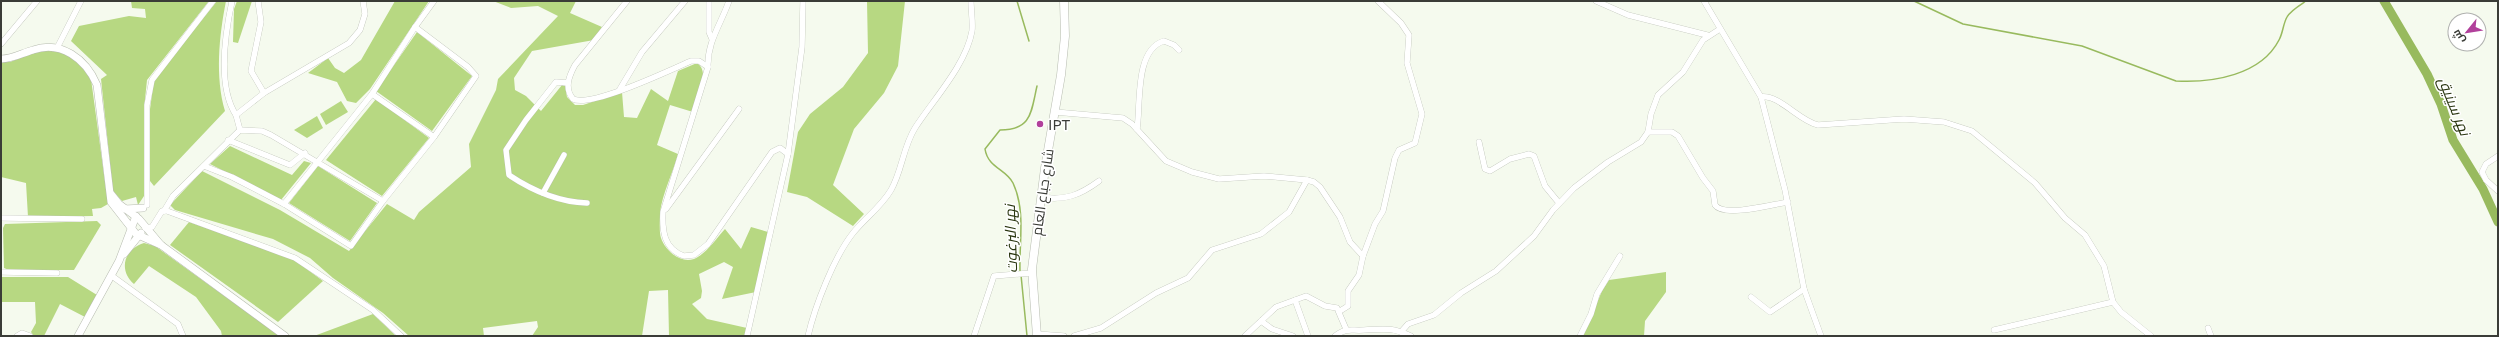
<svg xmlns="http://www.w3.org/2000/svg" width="2499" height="337" font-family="'Golos Text',Cairo,sans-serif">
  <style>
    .green { fill: #b7d882 }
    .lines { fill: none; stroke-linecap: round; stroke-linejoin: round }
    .stream { stroke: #98ba5e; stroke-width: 1.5 }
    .river { stroke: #98ba5e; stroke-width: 9 }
    .minor-casing { stroke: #b6bbaf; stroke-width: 6 }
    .tertiary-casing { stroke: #b6bbaf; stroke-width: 8 }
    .secondary-casing { stroke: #b6bbaf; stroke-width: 9 }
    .minor { stroke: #fff; stroke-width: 5.5 }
    .tertiary { stroke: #fff; stroke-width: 7 }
    .secondary { stroke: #fff; stroke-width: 8 }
    .poi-dot { fill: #b1409b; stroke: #fff; stroke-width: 1.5 }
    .labels { text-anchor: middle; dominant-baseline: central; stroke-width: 3; stroke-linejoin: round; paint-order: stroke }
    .poi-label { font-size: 14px; fill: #3a3c37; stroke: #fff; text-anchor: start }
    .street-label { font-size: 14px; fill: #3a3c37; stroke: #fff }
    .water-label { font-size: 15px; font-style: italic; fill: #27340d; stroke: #fff }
  </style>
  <rect width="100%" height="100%" fill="#f5faee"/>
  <g class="green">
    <polygon points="131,1 209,1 147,80 144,109 144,196 138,205 136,197 122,201 113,191 101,79 107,75 71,41 79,26 129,16 146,18 145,9 132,8"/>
    <path d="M217,1h9c-7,35 -11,76 -1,110l-71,75 -4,-5v-72l4,-29z"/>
    <polygon points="237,1 252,1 238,43 233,42 234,9"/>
    <polygon points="395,1 429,1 370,89 356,103 347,101 337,82 308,73 328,58 335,68 344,73 361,60"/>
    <path d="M493,1h83l-6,12 32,14 -8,13 -62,11 -18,27 1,12 11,6 15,15 21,-26 3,1 2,11 8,8h8l39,-13 2,25 13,1 14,-29 17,12 10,-30 19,-8c14,9 0,36 -4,49l-23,-7 -13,40 21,9c-5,19 -16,40 -18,59 0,7 -1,19 1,25 4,12 19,26 33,21 12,-5 22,-20 31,-30l16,20 10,-22 17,5 -12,60 -34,7 11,-32 -9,-5 -25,12 3,17 -1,7 -9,6 15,15 40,9 -2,8h-76l-1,-46 -19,1 -7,45h-110l6,-9 -1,-6 -54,7 1,8h-75l-26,-23 -50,-35 -23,-20 -37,-19 -98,-29 -5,-5 32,-34 78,39 69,41 38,-47 27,16 5,-8 52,-45 -2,-23 27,-54 2,-11 60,-63 -20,-10 -27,2z"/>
    <polygon points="867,1 905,1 898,66 884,93 854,129 833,185 864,214 853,226 807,197 787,192 798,132 810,114 843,87 868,53"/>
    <polygon points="417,32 472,76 432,131 376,91"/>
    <path d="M40,50c28,0 35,7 51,29l17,125 -7,4 -9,1 1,7 -65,1 -2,-34 -25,-6v-116l9,1z"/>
    <polygon points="376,99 429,138 382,196 326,160"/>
    <polygon points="341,101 348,112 326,125 320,114"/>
    <polygon points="317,116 323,128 307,138 294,130"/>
    <polygon points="230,146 292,175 304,161 311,163 281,200 210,164"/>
    <polygon points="318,166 377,203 350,241 289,203"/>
    <polygon points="97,221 101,225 74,270 9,270 4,268 3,228 5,224"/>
    <polygon points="189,222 293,259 323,281 278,322 170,245"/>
    <path d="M144,243l11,3 125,90h-58l-1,-5 -25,-34 -47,-31 -15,18c-16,-14 -10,-35 10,-41z"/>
    <polygon points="1666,272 1666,292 1645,321 1644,336 1583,336 1602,291 1609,280"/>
    <polygon points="1,277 68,277 97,295 85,317 60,304 44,336 34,336 31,332 36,323 35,302 1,302"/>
    <polygon points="373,314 396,336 314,336"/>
  </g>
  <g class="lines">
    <g class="stream">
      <polyline points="1017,1 1029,41"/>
      <path d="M1914,1l49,23 119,22 94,35c37,2 85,-6 103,-41 4,-7 4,-16 8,-23 3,-6 13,-12 19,-16"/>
      <path d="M1020,271c-1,-29 6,-60 -7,-88 -7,-14 -25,-15 -28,-34l15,-19c32,0 31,-18 37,-44"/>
      <polyline points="1021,275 1027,336"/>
    </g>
    <polyline class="river" points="2384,1 2427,74 2441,104 2453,140 2483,189 2498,222"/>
    <defs>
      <g id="minor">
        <path d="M232,1c-7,33 -15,85 4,114l28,-22 85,-50 11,-13 5,-16 -2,-13"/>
        <polyline points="258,1 261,22 251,71 264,93"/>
        <path d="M627,1l-52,64c-6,11 -11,23 -2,34 18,9 97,-29 118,-38h8l9,6 -45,145c-1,19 1,37 21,44l10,-1 14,-11 64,-92 8,-4 8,6 -41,182"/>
        <polyline points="709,1 709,32 712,39"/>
        <polyline points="1596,1 1628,15 1707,35"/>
        <polyline points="1704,1 1761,97 1785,190 1804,289 1821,336"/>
        <polyline points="1,44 37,1"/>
        <polyline points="57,48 81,1"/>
        <path d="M708,67c-1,-25 13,-43 21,-66"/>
        <path d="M568,83l-12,-1 -30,38 -20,30 3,25c24,16 50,27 78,28"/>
        <polyline points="620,89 642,52 685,1"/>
        <polyline points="372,94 434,137"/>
        <path d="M1761,97c18,-3 38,24 57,28l86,-6 40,3 28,9 63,52 30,35 20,17 19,31 9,36 8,10 30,24"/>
        <polyline points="1055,112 1123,118 1132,124 1166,161 1192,172 1219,179 1264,176 1307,180"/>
        <polyline points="236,115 240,130"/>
        <path d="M1137,129c4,-23 -3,-79 27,-88l10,4 5,5"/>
        <path d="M1648,132h24l6,4 25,42 10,13 2,14c9,13 59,-1 73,-3"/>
        <polyline points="228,140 290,165 305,153"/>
        <polyline points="1479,142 1485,169 1490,171 1510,159 1529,154 1534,156 1545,186 1559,203"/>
        <polyline points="788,154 802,47 803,1"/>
        <polyline points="2498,156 2486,164 2482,172 2486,180 2498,191"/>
        <polyline points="204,166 232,177 284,204 351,246 383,201 434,137 476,76 468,67 415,27"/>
        <polyline points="543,193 564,155"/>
        <path d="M1041,197c24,4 39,-2 58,-16"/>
        <polyline points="284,204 372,94 415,27 434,1"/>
        <polyline points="147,205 147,105 152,80 213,1"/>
        <polyline points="666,209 739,109"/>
        <polyline points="164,211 173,196 240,130 262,131 271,135 383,201"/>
        <polyline points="1,218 82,219"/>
        <polyline points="145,228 152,227 162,211 167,211 295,258 373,310 401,336"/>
        <polyline points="1,272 57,273"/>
        <polyline points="112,276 178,324 183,336"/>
        <polyline points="1751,297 1770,312 1804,289"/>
        <polyline points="1295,300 1308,336"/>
        <polyline points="1340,311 1348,306 1348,291 1359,275 1363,256 1375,224 1383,211 1395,158 1399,150 1415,143 1422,114 1407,63 1409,35 1401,23 1378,1"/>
        <polyline points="1261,321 1272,329 1293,336"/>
        <polyline points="2208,328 2211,336"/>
        <polyline points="1994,330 2113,302"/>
        <polyline points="1401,332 1408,324 1434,315 1461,293 1496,271 1534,236 1553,210 1574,188 1608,162 1641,142 1648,132 1651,114 1658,95 1683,72 1703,40 1720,29"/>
        <polyline points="1037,334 1064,336"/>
        <polyline points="17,336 22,333 30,336"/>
        <path d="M808,336c7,-30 26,-79 45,-103 12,-15 28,-26 38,-43 11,-19 12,-43 24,-62 18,-28 51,-63 57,-97 1,-10 -1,-20 -1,-30"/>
        <polyline points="974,336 994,276 1032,273"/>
        <polyline points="1074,336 1101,328 1156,293 1188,278 1212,250 1261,234 1289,212 1307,180 1314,182 1320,187 1340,217 1350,242 1363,256"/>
        <polyline points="1245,336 1276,307 1306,296 1325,306 1337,308 1346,329"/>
        <path d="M1335,336c13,-9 15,-5 29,-6 21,-1 27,-3 47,6"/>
        <polyline points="1580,336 1591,314 1597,294 1620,256"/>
      </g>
      <g id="tertiary">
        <path d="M1,59c12,0 21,-6 32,-9 28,-10 53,9 64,35l14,117 25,32 25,11"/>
        <polyline points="111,194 119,204 139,219 161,245 285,336"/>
        <polyline points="125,209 143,208"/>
        <polyline points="124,254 141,233"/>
        <polyline points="78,336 119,261 136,216"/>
      </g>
      <polyline id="secondary" points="1037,336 1032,269 1045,168 1061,75 1065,36 1064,1"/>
    </defs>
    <use href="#minor" class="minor-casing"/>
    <use href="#tertiary" class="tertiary-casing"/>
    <use href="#secondary" class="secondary-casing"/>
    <use href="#minor" class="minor"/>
    <use href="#tertiary" class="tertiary"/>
    <use href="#secondary" class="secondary"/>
  </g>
  <circle class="poi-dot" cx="1040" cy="124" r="4"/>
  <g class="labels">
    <g class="poi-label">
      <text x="1048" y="124">IPT</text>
    </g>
    <g class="street-label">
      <text transform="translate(1042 192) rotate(-82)">شارع جباع العام</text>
    </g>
    <g class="water-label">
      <text transform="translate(2455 106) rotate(68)">نهر سينيق</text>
      <text transform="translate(1010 239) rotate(-92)">نهر البرغوت</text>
    </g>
  </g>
  <rect width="2499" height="337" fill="none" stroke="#3a3c37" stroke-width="4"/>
  <g transform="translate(2467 32) rotate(240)"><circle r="19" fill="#ffffff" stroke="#b0b1af"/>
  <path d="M0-3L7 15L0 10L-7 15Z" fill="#b1409b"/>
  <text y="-6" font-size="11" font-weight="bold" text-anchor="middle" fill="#3a3c37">ش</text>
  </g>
</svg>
